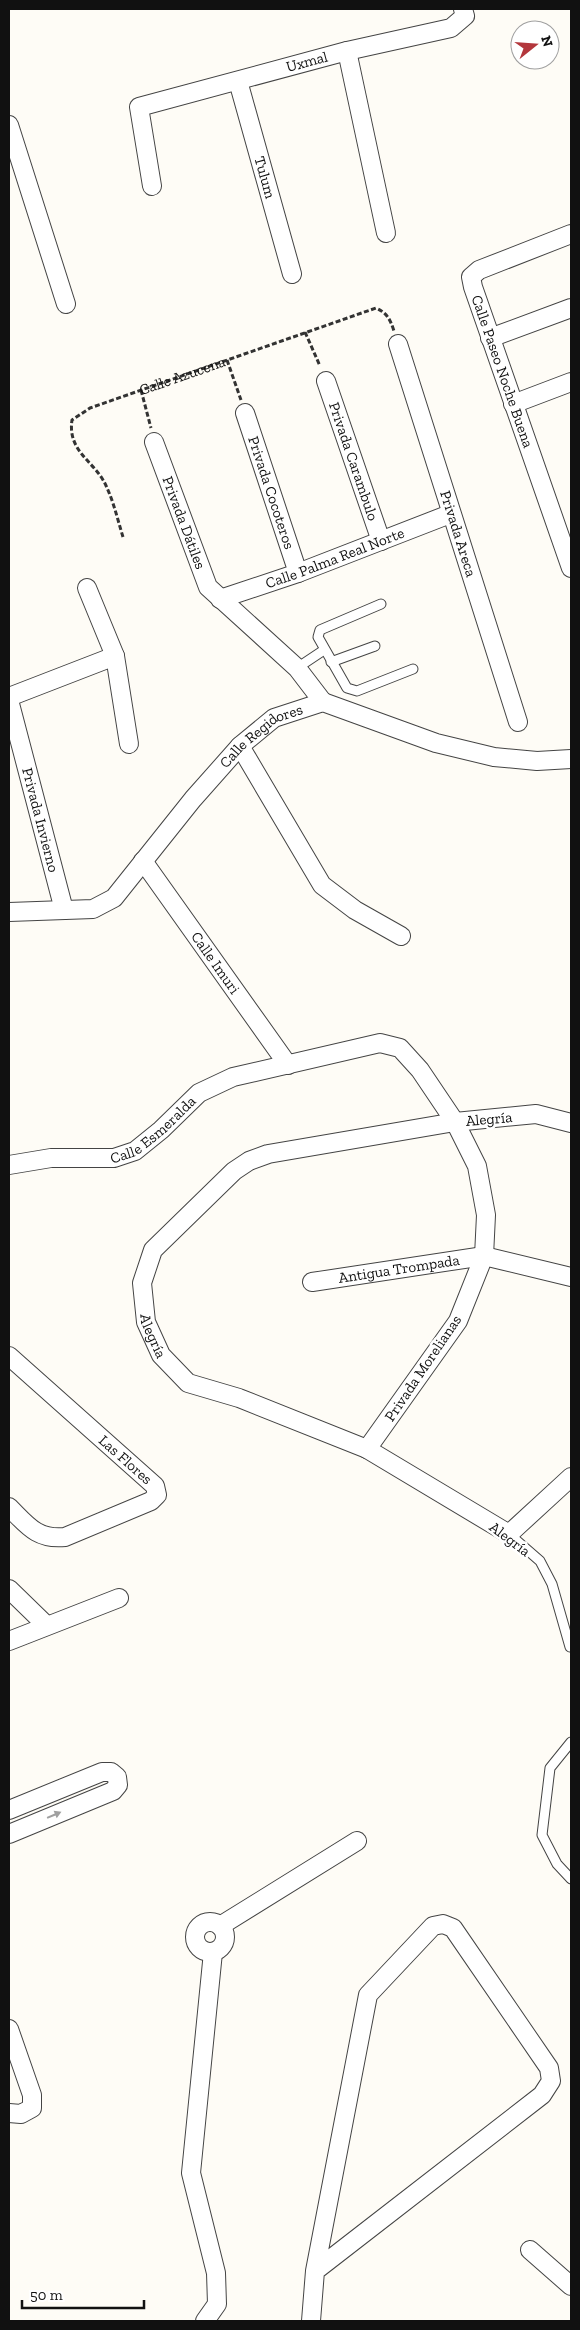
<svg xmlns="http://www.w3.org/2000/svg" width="580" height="2330" font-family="'Zilla Slab',serif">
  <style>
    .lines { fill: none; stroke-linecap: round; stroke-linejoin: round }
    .lane-casing { stroke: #444; stroke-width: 11 }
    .street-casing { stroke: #444; stroke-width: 20 }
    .path { stroke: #333; stroke-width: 3; stroke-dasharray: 5 2.5; stroke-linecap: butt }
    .lane { stroke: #fff; stroke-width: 9 }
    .street { stroke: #fff; stroke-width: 18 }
    .oneway { fill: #a0a0a0 }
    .labels { text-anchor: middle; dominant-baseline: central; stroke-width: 5; stroke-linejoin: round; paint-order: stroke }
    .street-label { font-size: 15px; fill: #111; stroke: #fff }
  </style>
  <rect width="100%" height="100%" fill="#fefcf6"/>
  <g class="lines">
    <defs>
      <g id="lane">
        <polyline points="381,604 320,630 318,637 347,688 357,691 413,669"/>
        <polyline points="331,662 375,646"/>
        <polyline points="297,668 324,650"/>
        <polyline points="509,1534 540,1561 552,1584 570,1647"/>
        <polyline points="571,1742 550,1768 542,1835 557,1864 571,1879"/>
      </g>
      <g id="street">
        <polyline points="347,51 386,233"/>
        <path id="s2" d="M238,81l54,193"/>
        <polyline points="9,125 66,304"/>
        <path id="s3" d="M152,186l-13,-79 208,-56 104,-23 14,-12 -2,-7"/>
        <path id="s4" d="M571,234l-92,36 -8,7 2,10 98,281"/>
        <polyline points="490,338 571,308"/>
        <path id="s5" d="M398,344l120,378"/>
        <path id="s6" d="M326,381l55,160"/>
        <polyline points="513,404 571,382"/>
        <path id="s7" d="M245,413l53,160"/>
        <path id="s8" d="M154,442l54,145 89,81 26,34"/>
        <polyline points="87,588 115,656 129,744"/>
        <path id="s9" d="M220,599l78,-26 152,-59"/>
        <polyline points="9,697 115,656"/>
        <path id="s10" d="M9,700l55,210"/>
        <polyline points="240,746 322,885 355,910 401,936"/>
        <path id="s11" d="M143,861l145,204"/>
        <path id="s12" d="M9,912l84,-3 21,-11 79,-99 47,-53 34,-28 49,-16 113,41 58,14 43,4 34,-2"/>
        <path id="s13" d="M571,1123l-35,-9 -81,8 -187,32 -19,7 -15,10 -81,79 -11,33 4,39 15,33 27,28 51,15 128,51 142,85 62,-57"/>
        <path id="s14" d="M9,1165l42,-7h63l21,-7 26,-21 38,-37 34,-16 147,-34 20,5 20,22 35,52 22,44 9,49 -2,41 -26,65 -91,128"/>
        <path id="s15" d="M312,1282l172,-26 87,21"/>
        <path id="s16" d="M9,1356l146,130 2,9 -6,6 -86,36c-28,3 -38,-12 -56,-30"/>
        <polyline points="9,1589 46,1625"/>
        <polyline points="9,1641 119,1598"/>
        <polyline points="9,1810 102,1772 111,1772 117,1777 118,1785 113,1791 9,1834"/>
        <circle cx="210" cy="1937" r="15"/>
        <polyline points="220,1926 357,1841"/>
        <polyline points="9,2029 32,2095 32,2108 21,2114 9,2113"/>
        <polyline points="530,2250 571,2286"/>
        <polyline points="205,2321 217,2304 216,2273 191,2173 213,1952"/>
        <polyline points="311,2321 315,2271 368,1995 433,1926 443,1924 453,1928 549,2068 551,2081 542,2095 315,2271"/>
      </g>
    </defs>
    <use href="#lane" class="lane-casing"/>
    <use href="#street" class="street-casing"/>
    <g class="path">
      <polyline points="305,332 320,366"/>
      <polyline points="227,360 241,400"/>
      <polyline points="141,390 151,428"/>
      <path id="s1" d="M123,537c-5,-16 -9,-34 -16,-49 -10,-26 -40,-35 -35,-68l18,-12 286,-100c11,5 14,11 18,23"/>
    </g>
    <use href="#lane" class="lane"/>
    <use href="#street" class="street"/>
  </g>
  <defs><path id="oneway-solid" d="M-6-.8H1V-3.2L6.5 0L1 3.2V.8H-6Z" transform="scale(1.25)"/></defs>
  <use class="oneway" href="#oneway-solid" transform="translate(54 1815) rotate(-23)"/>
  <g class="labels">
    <g class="street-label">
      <text stroke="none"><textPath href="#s3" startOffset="254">Uxmal</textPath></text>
      <text stroke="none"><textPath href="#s2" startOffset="100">Tulum</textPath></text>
      <text stroke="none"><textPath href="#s4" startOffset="209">Calle Paseo Noche Buena</textPath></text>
      <text stroke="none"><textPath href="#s1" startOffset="250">Calle Azucena</textPath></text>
      <text stroke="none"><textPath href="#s6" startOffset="85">Privada Carambulo</textPath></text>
      <text stroke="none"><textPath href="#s7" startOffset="84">Privada Cocoteros</textPath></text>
      <text stroke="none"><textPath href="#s8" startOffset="86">Privada Dátiles</textPath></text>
      <text stroke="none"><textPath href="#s5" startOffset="199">Privada Areca</textPath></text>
      <text stroke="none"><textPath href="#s9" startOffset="122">Calle Palma Real Norte</textPath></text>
      <text stroke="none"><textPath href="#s12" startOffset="329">Calle Regidores</textPath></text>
      <text stroke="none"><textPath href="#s10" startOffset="124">Privada Invierno</textPath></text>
      <text stroke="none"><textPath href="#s11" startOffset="125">Calle Imuri</textPath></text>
      <text transform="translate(489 1119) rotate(-5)">Alegría</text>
      <text stroke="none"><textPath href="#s14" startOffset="154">Calle Esmeralda</textPath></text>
      <text stroke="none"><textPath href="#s15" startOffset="88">Antigua Trompada</textPath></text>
      <text stroke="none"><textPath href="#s13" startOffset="548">Alegría</textPath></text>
      <text transform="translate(423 1368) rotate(-56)">Privada Morelianas</text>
      <text stroke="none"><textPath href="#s16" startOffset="156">Las Flores</textPath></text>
      <text transform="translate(510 1539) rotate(37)">Alegría</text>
    </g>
  </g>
  <rect width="580" height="2330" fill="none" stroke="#111111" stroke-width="20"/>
  <g transform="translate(535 45) rotate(73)"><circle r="24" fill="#ffffff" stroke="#a0a0a0"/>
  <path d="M0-4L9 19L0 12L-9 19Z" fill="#b3373c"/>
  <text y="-8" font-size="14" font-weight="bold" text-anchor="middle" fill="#111111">N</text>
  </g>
  <path d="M22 2300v8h122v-8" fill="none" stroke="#111111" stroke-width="2.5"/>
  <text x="30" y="2300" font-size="15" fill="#111111" stroke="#ffffff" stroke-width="4" paint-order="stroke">50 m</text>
</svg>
